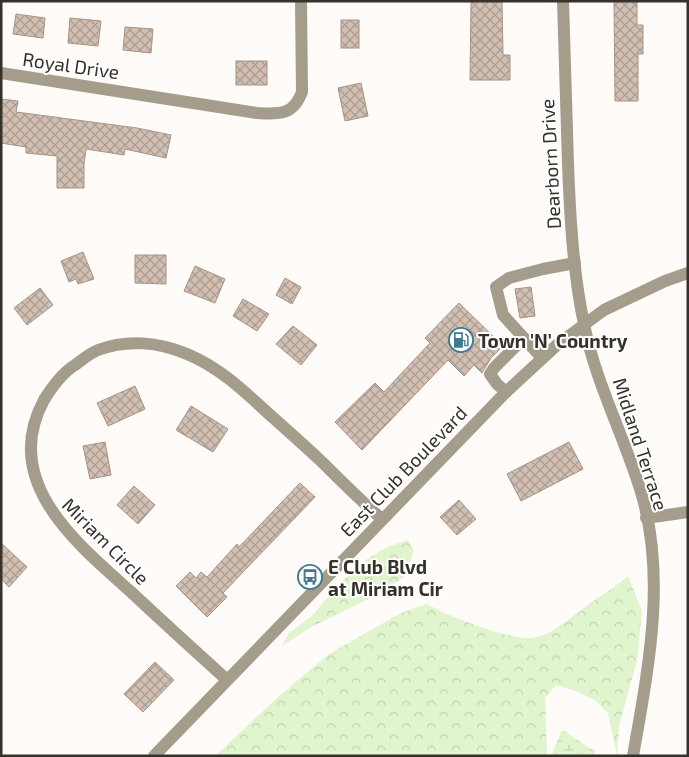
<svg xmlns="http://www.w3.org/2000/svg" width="689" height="757" font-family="'Exo 2',sans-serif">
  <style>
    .forest { fill: url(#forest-crowns) }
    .wetland { fill: url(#wetland-marsh) }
    .building { fill: url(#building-cross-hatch); stroke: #a69487 }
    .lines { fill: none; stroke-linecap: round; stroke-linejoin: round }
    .minor { stroke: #a59d8c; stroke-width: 12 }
    .labels { text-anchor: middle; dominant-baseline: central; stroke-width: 4; stroke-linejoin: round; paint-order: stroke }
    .street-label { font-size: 19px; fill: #37312b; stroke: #fff }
    .poi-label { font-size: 19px; font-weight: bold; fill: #37312b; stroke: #fff; text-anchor: start }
  </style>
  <defs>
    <pattern id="forest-crowns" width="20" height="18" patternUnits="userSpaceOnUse" patternTransform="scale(1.25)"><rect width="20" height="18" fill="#e0f5cd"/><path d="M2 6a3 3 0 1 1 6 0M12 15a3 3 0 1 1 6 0" fill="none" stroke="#c1d2b0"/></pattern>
    <pattern id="wetland-marsh" width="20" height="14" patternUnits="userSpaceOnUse" patternTransform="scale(1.25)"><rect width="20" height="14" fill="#e0f5cd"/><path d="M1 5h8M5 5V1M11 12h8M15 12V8" fill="none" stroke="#c1d2b0"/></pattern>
    <pattern id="building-cross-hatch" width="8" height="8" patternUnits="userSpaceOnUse" patternTransform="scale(1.25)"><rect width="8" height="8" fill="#d2bfb2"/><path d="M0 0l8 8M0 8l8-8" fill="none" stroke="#ab9c91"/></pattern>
  </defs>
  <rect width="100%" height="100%" fill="#fefbf8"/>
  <g class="forest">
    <polygon points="408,540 414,551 404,577 379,594 313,626 282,646 289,633 313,615 337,586 364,561 387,547"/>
    <path d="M628,576l14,35 -5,50 -18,65 -2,30 -9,-43 -12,-12 -20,-10 -20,-6 -11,13 2,58h-332l64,-60 50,-42 72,-41 26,-9c21,12 81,36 105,34 21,-3 39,-21 56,-33 13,-10 28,-18 40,-29z"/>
  </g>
  <polygon class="wetland" points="562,730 595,751 594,756 551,756"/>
  <g class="building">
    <polygon points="471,1 502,1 503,55 510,55 510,80 470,80"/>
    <polygon points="614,1 637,1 637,25 643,25 643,54 638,54 638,101 615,101"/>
    <polygon points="16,14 45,18 43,38 13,34"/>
    <polygon points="70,18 101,21 98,46 68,43"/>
    <rect x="341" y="20" width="18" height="28"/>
    <polygon points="125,27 153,29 151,53 123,50"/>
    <rect x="236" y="61" width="31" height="24"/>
    <polygon points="361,83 368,116 345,121 338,88"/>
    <polygon points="1,99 18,101 16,112 137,128 171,135 166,158 125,149 124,155 86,149 84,164 84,188 57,188 57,156 26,153 26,147 1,143"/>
    <polygon points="83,252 94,279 78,284 76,279 69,282 61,261"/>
    <polygon points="135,255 166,255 166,284 135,283"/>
    <polygon points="195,266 225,279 215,303 184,291"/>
    <polygon points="285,278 301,287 292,304 276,295"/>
    <polygon points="531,287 535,316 520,318 515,289"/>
    <polygon points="40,288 53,305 27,325 14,308"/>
    <polygon points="243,299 269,314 257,331 233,316"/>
    <polygon points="459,303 498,341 494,344 500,349 491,358 482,373 474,365 464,376 448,360 362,450 335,422 375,383 384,392 430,343 425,338"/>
    <polygon points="293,326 317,345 301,365 276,344"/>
    <polygon points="135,386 145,409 108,426 97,403"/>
    <polygon points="191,406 228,429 213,452 176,430"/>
    <polygon points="105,442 111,475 90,479 83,446"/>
    <polygon points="569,442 583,469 521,501 507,474"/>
    <polygon points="300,483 315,497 223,593 227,597 207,617 176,586 190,572 196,578 201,572 207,577 237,544 239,547"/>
    <polygon points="134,486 155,505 138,524 117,505"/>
    <polygon points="459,500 476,519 457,535 440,517"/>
    <polygon points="1,543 27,567 9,587 1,579"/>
    <polygon points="155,662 174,680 143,712 124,694"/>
  </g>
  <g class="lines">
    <g class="minor">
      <path d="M563,1c2,54 3,108 5,162 2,54 5,109 16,161 11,57 40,112 57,168 26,86 7,178 -8,264"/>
      <path d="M1,73l256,40c22,1 36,3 45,-21l-1,-91"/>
      <polyline points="542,358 503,315 496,287 509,278 543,269 575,263"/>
      <polyline points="506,392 497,384 490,374 494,368 524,338"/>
      <polyline points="646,518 688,512"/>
      <path d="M226,679c-32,-29 -64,-58 -96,-88 -54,-48 -130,-110 -86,-191 8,-13 18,-27 31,-35 7,-5 15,-12 23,-15 29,-11 61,-8 89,4 32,13 57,37 82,60 18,16 36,32 53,48 19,19 39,39 60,57"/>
      <polyline points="154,756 506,392 558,344 604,310 665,281 688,273"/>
    </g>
  </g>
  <defs>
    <symbol id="fuel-ring" viewBox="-11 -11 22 22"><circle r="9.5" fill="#fff" stroke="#3f7a92" stroke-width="1.5"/><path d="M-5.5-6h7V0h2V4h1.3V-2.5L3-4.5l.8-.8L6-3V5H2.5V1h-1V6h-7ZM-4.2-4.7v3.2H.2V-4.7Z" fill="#3f7a92"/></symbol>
    <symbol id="bus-ring" viewBox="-11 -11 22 22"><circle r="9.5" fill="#fff" stroke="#3f7a92" stroke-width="1.5"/><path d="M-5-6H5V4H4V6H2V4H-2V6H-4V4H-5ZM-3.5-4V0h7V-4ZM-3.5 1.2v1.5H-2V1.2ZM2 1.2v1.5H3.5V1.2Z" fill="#3f7a92"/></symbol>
  </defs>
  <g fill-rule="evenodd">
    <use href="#fuel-ring" x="447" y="326" width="28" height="28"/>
    <use href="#bus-ring" x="296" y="563" width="28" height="28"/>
  </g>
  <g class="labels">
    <g class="street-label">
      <text transform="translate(71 65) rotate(8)">Royal Drive</text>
      <text transform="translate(550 164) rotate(-93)">Dearborn Drive</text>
      <text transform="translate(641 444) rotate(72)">Midland Terrace</text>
      <text transform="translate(403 471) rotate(-46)">East Club Boulevard</text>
      <text transform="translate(106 541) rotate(45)">Miriam Circle</text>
    </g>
    <g class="poi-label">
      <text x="478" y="340">Town 'N' Country</text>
      <text x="328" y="566">E Club Blvd<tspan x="328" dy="22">at Miriam Cir</tspan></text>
    </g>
  </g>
  <rect width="689" height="757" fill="none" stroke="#37312b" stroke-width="5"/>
</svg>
